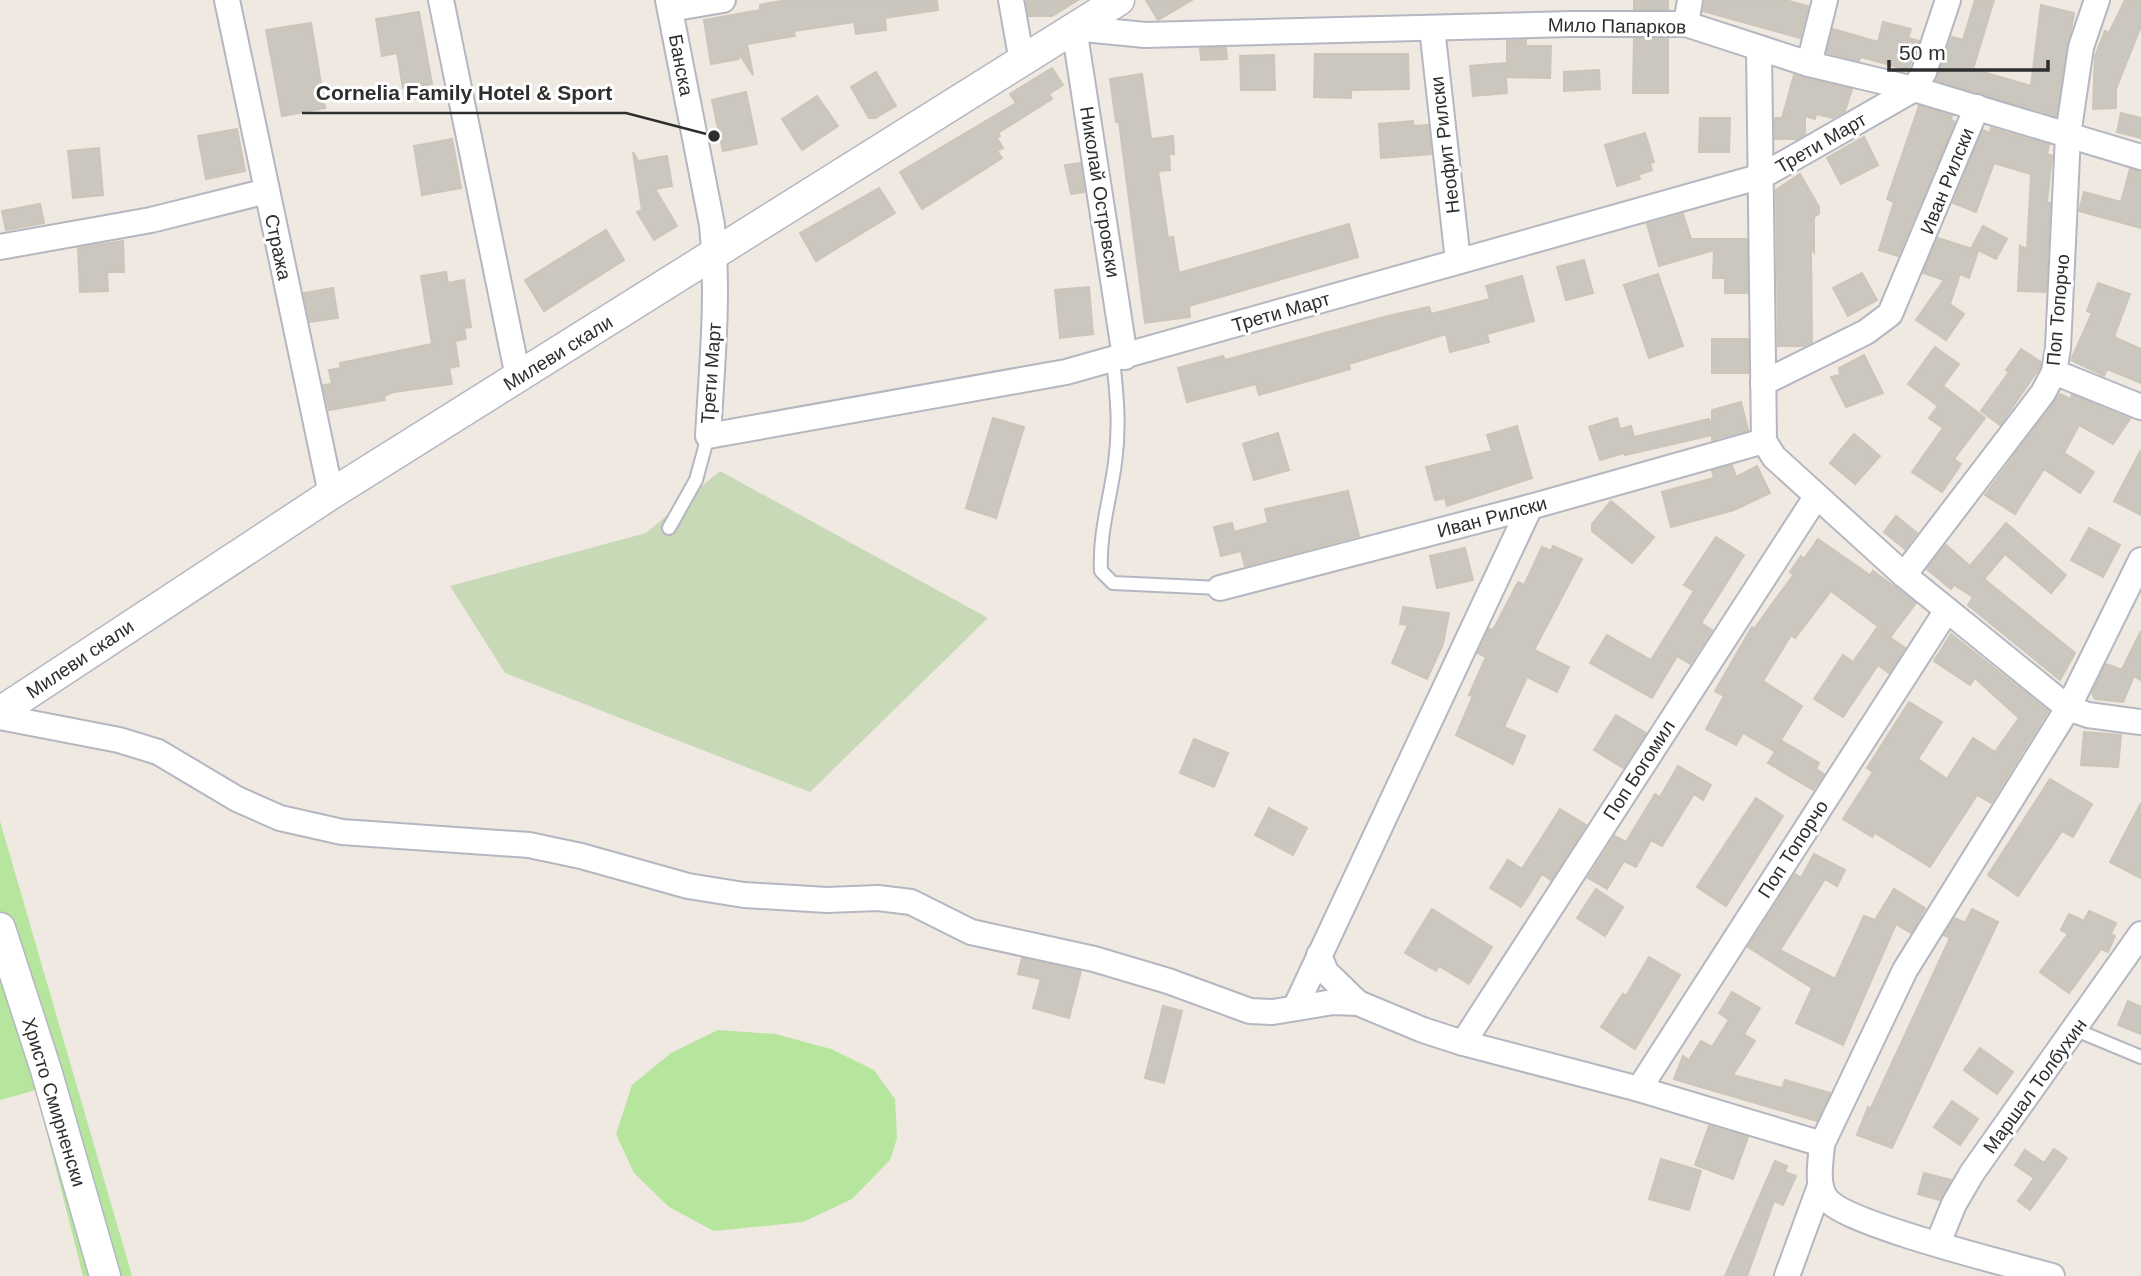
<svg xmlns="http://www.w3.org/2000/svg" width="2141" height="1276" font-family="Arial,sans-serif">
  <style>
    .green { fill: #b6e59e }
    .cemetery { fill: #c8d9b8 }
    .building { fill: #cbc7bf; stroke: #cbc5ba; stroke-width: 2 }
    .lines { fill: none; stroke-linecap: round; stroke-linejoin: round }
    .service-casing { stroke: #b4b7c1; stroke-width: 16 }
    .minor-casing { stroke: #b4b7c1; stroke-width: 28 }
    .tertiary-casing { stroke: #b4b7c1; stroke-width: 33 }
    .service { stroke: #fff; stroke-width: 12 }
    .minor { stroke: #fff; stroke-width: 24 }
    .tertiary { stroke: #fff; stroke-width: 30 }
    .labels { text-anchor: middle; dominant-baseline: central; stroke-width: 6; stroke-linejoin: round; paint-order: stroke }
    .street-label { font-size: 19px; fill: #2e2e2e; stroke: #fff }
    .leader { fill: none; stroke: #2e2e2e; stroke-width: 2.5 }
    .callout-dot { fill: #2e2e2e; stroke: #fff; stroke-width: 2.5 }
    .callout-label { font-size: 21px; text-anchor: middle; font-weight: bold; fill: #2e2e2e; stroke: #fff; stroke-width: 6; stroke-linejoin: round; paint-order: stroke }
  </style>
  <rect width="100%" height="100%" fill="#efe9e1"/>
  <g class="green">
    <polygon points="0,821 132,1276 83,1276 36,1090 0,1100"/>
    <polygon points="718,1030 775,1034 831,1049 874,1070 895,1099 897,1138 890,1160 852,1199 803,1222 714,1231 669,1207 634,1173 616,1134 632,1085 671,1053"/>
  </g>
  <polygon class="cemetery" points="720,471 988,618 810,792 505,673 450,586 646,533"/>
  <g class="building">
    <polygon points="786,0 937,0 938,10 885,18 886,30 856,34 854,22 794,31 795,36 747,44 753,75 738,52 739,59 711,64 704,20 760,10 760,5"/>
    <polygon points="1026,0 1078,0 1052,16 1029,16"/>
    <polygon points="1146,0 1192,0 1158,20"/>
    <rect x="1634" y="0" width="34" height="9"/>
    <polygon points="1705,0 1785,0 1808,6 1800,38 1703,11"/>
    <polygon points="1975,0 1994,0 1973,69 2031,86 2041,5 2074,13 2056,116 1936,80 1952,37 1963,40"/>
    <polygon points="2125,0 2141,0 2141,26 2116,89 2116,108 2093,109 2095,56 2105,31 2109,33"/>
    <polygon points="419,12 432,84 403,88 397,53 382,56 376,19"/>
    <polygon points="1883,22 1911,29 1908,38 1919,41 1908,70 1861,57 1859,61 1827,53 1833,29 1878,42"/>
    <polygon points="311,23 325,108 282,116 266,30"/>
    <polygon points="1634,39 1668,39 1668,93 1633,93"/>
    <polygon points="1526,40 1526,46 1551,46 1550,78 1507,77 1507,41"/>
    <polygon points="1200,48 1226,48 1227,59 1201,60"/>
    <polygon points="1315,54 1408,54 1409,89 1351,90 1351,98 1314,97"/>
    <polygon points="1274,55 1275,90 1241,90 1240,56"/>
    <polygon points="1505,63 1507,93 1473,96 1470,66"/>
    <polygon points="1052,68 1063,85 1049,94 1052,99 998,133 1000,136 997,138 1003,148 997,151 1002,158 922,209 900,172 1016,103 1010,94"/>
    <polygon points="1599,70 1600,89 1564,91 1564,72"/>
    <polygon points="876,72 896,106 875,118 869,118 851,87"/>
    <polygon points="1142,74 1151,139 1173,136 1174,154 1169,154 1170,170 1158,171 1168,238 1173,237 1179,273 1349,224 1358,257 1189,306 1190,317 1145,323 1119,122 1116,122 1110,79"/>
    <polygon points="1794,75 1852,89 1845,111 1833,118 1816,114 1815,119 1805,116 1805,134 1797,139 1775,139 1775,118 1782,118"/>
    <polygon points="746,92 757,144 723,151 712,100"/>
    <polygon points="817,96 838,126 802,150 782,119"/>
    <polygon points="1919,106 1952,116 1951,120 1955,122 1898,256 1879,250 1894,202 1887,199"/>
    <polygon points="2121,113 2141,118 2141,138 2117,132"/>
    <polygon points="1700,118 1730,118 1729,152 1699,152"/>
    <polygon points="1413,121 1414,126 1428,125 1431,154 1381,158 1379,124"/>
    <polygon points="1991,128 2049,145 2047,154 2052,156 2047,202 2050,203 2046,292 2018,291 2020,246 2027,249 2031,174 1994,163 1976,212 1953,203 1983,130 1990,133"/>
    <polygon points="237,129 245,171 206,179 198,136"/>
    <polygon points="1645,133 1654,162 1650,163 1652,170 1638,175 1640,179 1617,186 1605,145"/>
    <polygon points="1864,137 1878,165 1841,184 1827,158"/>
    <polygon points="452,139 461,188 422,195 414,146"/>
    <polygon points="99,148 103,195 73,198 68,151"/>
    <polygon points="633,152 638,161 667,156 672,186 655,189 677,226 654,240 637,212 642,210"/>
    <polygon points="1080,163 1084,192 1071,194 1065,165"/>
    <polygon points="2130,169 2141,171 2141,228 2079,211 2084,192 2121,202"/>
    <polygon points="1800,174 1819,207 1819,214 1814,217 1814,252 1811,247 1812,342 1804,346 1778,346 1776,190"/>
    <polygon points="879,188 895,213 816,261 800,233"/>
    <polygon points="40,204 44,223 6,230 2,211"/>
    <polygon points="1683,214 1691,239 1747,239 1747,293 1725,293 1725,278 1713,278 1714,250 1659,266 1647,224"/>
    <polygon points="1983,226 2007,239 1996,259 1972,247"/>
    <polygon points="606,230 624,260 544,311 525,280"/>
    <polygon points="1938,238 1978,251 1969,278 1960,274 1950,304 1964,314 1946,340 1916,320 1944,280 1923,273"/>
    <polygon points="123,241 124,272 107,272 108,291 80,292 78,248"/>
    <polygon points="1584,260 1593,293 1566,300 1557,267"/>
    <polygon points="446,272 448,283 464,280 471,327 464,328 466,339 455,341 459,366 449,368 452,384 394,392 384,396 385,400 329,410 323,385 332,384 329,370 341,368 340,363 432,344 421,276"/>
    <polygon points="1862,273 1877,300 1848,316 1833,288"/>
    <polygon points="1658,274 1683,346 1649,358 1624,285"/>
    <polygon points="1522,276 1534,321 1487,334 1489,342 1450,352 1446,334 1349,364 1350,369 1259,395 1256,384 1187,402 1178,368 1223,356 1225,360 1388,316 1429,307 1431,314 1490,299 1486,286"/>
    <polygon points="2098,283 2130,294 2114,337 2141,349 2141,383 2107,369 2104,376 2071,360 2092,313 2087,311"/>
    <polygon points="1089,287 1093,334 1060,338 1055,290"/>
    <polygon points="333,288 338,318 310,322 304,293"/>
    <rect x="1712" y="339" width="36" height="34"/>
    <polygon points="1935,347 1959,364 1943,386 1985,418 1954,459 1961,464 1942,492 1912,472 1943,428 1929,418 1938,406 1908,384"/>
    <polygon points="2021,349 2041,362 2040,367 2000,425 1981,411 2009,372 2006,370"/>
    <polygon points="1864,355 1883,393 1846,407 1831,377 1840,375 1839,368"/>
    <polygon points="2060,394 2070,399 2072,395 2130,419 2113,444 2079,425 2064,453 2094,472 2080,493 2044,469 2015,514 1985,495"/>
    <polygon points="1741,402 1748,430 1712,440 1712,435 1625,455 1624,453 1600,460 1589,427 1617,418 1620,429 1631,426 1634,437 1709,419 1712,428 1712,410"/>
    <polygon points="993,418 1024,427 996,518 966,508"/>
    <polygon points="1517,426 1532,478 1447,506 1445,498 1435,500 1426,467 1492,451 1487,435"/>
    <polygon points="1278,433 1289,470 1254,480 1243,444"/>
    <polygon points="1854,434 1880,456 1855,484 1830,463"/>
    <polygon points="2141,450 2141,515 2114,501"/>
    <polygon points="1732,465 1736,477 1757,466 1770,493 1734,510 1671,527 1662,492 1714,478 1712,471"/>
    <polygon points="1348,491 1359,536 1245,566 1241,551 1221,556 1214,527 1232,523 1234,532 1268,523 1265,509"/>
    <polygon points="1611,501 1654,537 1632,563 1592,531 1592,524"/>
    <polygon points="1896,516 1917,533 1905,549 1884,532"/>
    <polygon points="2006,523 2066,575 2051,593 2005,554 1984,579 2075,653 2060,680 1968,605 1973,597 1954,585 1951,589 1927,569 1946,545 1970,566"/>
    <polygon points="2089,528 2120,545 2103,577 2071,560"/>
    <polygon points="1716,537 1744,555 1701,623 1712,630 1690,664 1677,656 1652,698 1590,663 1607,635 1651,660 1694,591 1684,585"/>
    <polygon points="1818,539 1870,575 1873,571 1916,603 1891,636 1831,591 1795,638 1791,635 1763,681 1802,706 1774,751 1743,733 1736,745 1706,729 1724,696 1715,691 1752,627 1754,629 1794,574 1790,572 1801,556 1804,559"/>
    <polygon points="1553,546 1582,559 1534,650 1569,667 1557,692 1527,677 1504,727 1525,736 1513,764 1456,735 1473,696 1469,695 1486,657 1478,653 1489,629 1493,630 1518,582 1524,585 1542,547 1551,551"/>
    <polygon points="1465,548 1473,580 1437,588 1430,556"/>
    <polygon points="1403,607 1449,613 1443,644 1427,679 1392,663 1408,625 1400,624"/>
    <polygon points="1877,628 1905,648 1889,673 1878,665 1843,717 1814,699 1843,655 1853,662"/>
    <polygon points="2141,631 2141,680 2134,676 2123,702 2095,699 2092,693 2106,664 2128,672 2122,669"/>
    <polygon points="1951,634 2048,711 1991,803 1977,795 1930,867 1875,833 1872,837 1843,819 1873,772 1867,768 1909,702 1942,722 1918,759 1947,779 1973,738 1995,752 2019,718 1975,678 1970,685 1934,661"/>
    <polygon points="1616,715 1646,733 1623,768 1594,750"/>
    <polygon points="2084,732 2121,735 2118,767 2081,765"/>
    <polygon points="1194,739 1228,753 1214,787 1180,773"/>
    <polygon points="1782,741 1819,763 1816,769 1824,774 1813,790 1768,763"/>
    <polygon points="1678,766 1711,785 1703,800 1694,794 1662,846 1651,840 1636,867 1624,861 1607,889 1588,878 1615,836 1626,842 1655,794 1660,797"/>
    <polygon points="2050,779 2092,804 2073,837 2062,831 2018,896 1988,875"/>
    <polygon points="1756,798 1783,816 1726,906 1697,887"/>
    <polygon points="2141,803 2141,878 2110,862"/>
    <polygon points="1269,808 1307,828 1293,855 1255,835"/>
    <polygon points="1560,809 1586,825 1551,880 1542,874 1521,907 1490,888 1508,860 1522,869"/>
    <polygon points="1814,854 1845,870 1837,886 1825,879 1780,950 1835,979 1864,916 1875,920 1894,889 1925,908 1911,933 1896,924 1843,1045 1796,1023 1812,988 1748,947 1795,874 1801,878"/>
    <polygon points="1596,889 1623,907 1605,936 1577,918"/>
    <polygon points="1432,909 1492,947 1469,984 1439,966 1436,971 1405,953"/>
    <polygon points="1972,909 1998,922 1892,1148 1857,1135 1868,1107 1871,1108 1950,938 1944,935 1955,918 1965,923"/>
    <polygon points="2089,911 2116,923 2111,934 2115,936 2108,952 2101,949 2069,993 2040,972 2068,934 2061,930 2069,914 2084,921"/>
    <polygon points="1649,957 1680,975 1635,1049 1601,1027 1623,994 1626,996"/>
    <polygon points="1022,958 1081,971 1069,1018 1033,1008 1041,979 1018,974"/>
    <polygon points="1732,992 1760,1008 1744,1034 1755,1041 1733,1075 1782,1088 1785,1080 1830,1093 1817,1121 1674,1079 1683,1056 1689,1060 1701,1041 1712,1047 1729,1020 1719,1013"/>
    <polygon points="2128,1001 2141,1007 2141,1034 2118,1025"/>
    <polygon points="1163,1006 1182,1011 1164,1083 1145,1078"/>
    <polygon points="1980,1048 2013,1072 1997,1094 1964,1070"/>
    <polygon points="1952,1101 1978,1119 1960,1145 1934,1127"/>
    <polygon points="1709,1126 1748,1137 1733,1179 1695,1165"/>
    <polygon points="2054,1149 2067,1158 2030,1210 2018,1201 2034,1178 2015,1165 2025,1150 2044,1163"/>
    <polygon points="1661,1159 1701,1171 1689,1210 1649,1199"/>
    <polygon points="1775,1161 1787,1166 1785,1172 1796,1176 1783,1205 1774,1201 1747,1276 1725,1276"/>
    <polygon points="1924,1173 1951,1180 1940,1200 1918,1194"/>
  </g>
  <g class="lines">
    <defs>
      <g id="service">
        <path d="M1113,360c4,35 7,67 2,103 -5,37 -16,70 -14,108l12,12 107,5"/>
        <polyline points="669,528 696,480 708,436"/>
        <polyline points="2076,1030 2141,1057"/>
      </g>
      <g id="minor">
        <polyline points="227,0 331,494"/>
        <polyline points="441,0 518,377"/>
        <path d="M668,0l44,225c7,70 0,140 -4,211l358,-64 696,-196 152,-87 10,-17 24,-72"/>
        <polyline points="1011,0 1022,62"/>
        <polyline points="670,9 723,0"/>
        <polyline points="1686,24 1690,0"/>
        <polyline points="1432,28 1458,261"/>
        <polyline points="1759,48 1764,441 1774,457 1904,575 2068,708 2088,715 2141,722"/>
        <polyline points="1809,64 1825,0"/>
        <polyline points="0,247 151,220 267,191"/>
        <polyline points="1125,357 1074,28 1145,35 1570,24 1686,24 1809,64 1914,89 2141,157"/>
        <polyline points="2054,372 2141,407"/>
        <polyline points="1763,383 1866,332 1890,314 1977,107"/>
        <polyline points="1904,575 2043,393 2054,372 2058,348 2068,135 2081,47 2097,0"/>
        <polyline points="1220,588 1530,507 1764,441"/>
        <polyline points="0,717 119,740 158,752 237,799 280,818 342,832 529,845 581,856 688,886 744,895 827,900 878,898 911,902 971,932 1094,959 1168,981 1250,1011 1273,1012 1333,1002 1358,1003 1423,1030 1463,1043 1639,1089 1822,1144 1905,970 2068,708 2141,560"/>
        <polyline points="1319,955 1326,972 1358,1003"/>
        <polyline points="1295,1008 1530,507"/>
        <polyline points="1463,1043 1816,497"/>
        <polyline points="1639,1089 1947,610"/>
        <path d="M1822,1144c-1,17 -6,38 3,53 17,27 188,68 227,79"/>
        <polyline points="1938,1243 1954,1204 1972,1173 2141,934"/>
        <polyline points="1787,1276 1820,1186"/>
      </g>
      <g id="tertiary">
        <polyline points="0,712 331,494 1119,0"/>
        <polyline points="0,928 46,1070 105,1276"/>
      </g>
    </defs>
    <use href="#service" class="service-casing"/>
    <use href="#minor" class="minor-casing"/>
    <use href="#tertiary" class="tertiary-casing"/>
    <use href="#service" class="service"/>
    <use href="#minor" class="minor"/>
    <use href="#tertiary" class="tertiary"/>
  </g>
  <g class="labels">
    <g class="street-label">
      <text transform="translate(1617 26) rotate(1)">Мило Папарков</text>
      <text transform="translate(681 65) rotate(79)">Банска</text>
      <text transform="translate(1821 143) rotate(-30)">Трети Март</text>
      <text transform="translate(1445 145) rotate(-97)">Неофит Рилски</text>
      <text transform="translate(1947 181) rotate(-68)">Иван Рилски</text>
      <text transform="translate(1100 192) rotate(81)">Николай Островски</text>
      <text transform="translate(278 247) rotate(78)">Стража</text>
      <text transform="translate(2058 310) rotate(-85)">Поп Топорчо</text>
      <text transform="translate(1281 312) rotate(-16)">Трети Март</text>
      <text transform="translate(558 353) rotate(-32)">Милеви скали</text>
      <text transform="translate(711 373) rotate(-86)">Трети Март</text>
      <text transform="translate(1492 517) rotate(-15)">Иван Рилски</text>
      <text transform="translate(80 659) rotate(-34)">Милеви скали</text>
      <text transform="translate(1639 770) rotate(-57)">Поп Богомил</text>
      <text transform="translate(1793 849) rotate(-57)">Поп Топорчо</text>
      <text transform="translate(2035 1086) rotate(-54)">Маршал Толбухин</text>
      <text transform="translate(54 1102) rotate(73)">Христо Смирненски</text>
    </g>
  </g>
  <path class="leader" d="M714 136L626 113H302"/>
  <circle class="callout-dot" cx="714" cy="136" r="7"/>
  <g class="callout-label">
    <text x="464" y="100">Cornelia Family Hotel &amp; Sport</text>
  </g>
  <path d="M1889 60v10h159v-10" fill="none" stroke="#2e2e2e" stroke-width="3.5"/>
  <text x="1899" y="60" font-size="21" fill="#2e2e2e" stroke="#ffffff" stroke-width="5" paint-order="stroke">50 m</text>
</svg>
